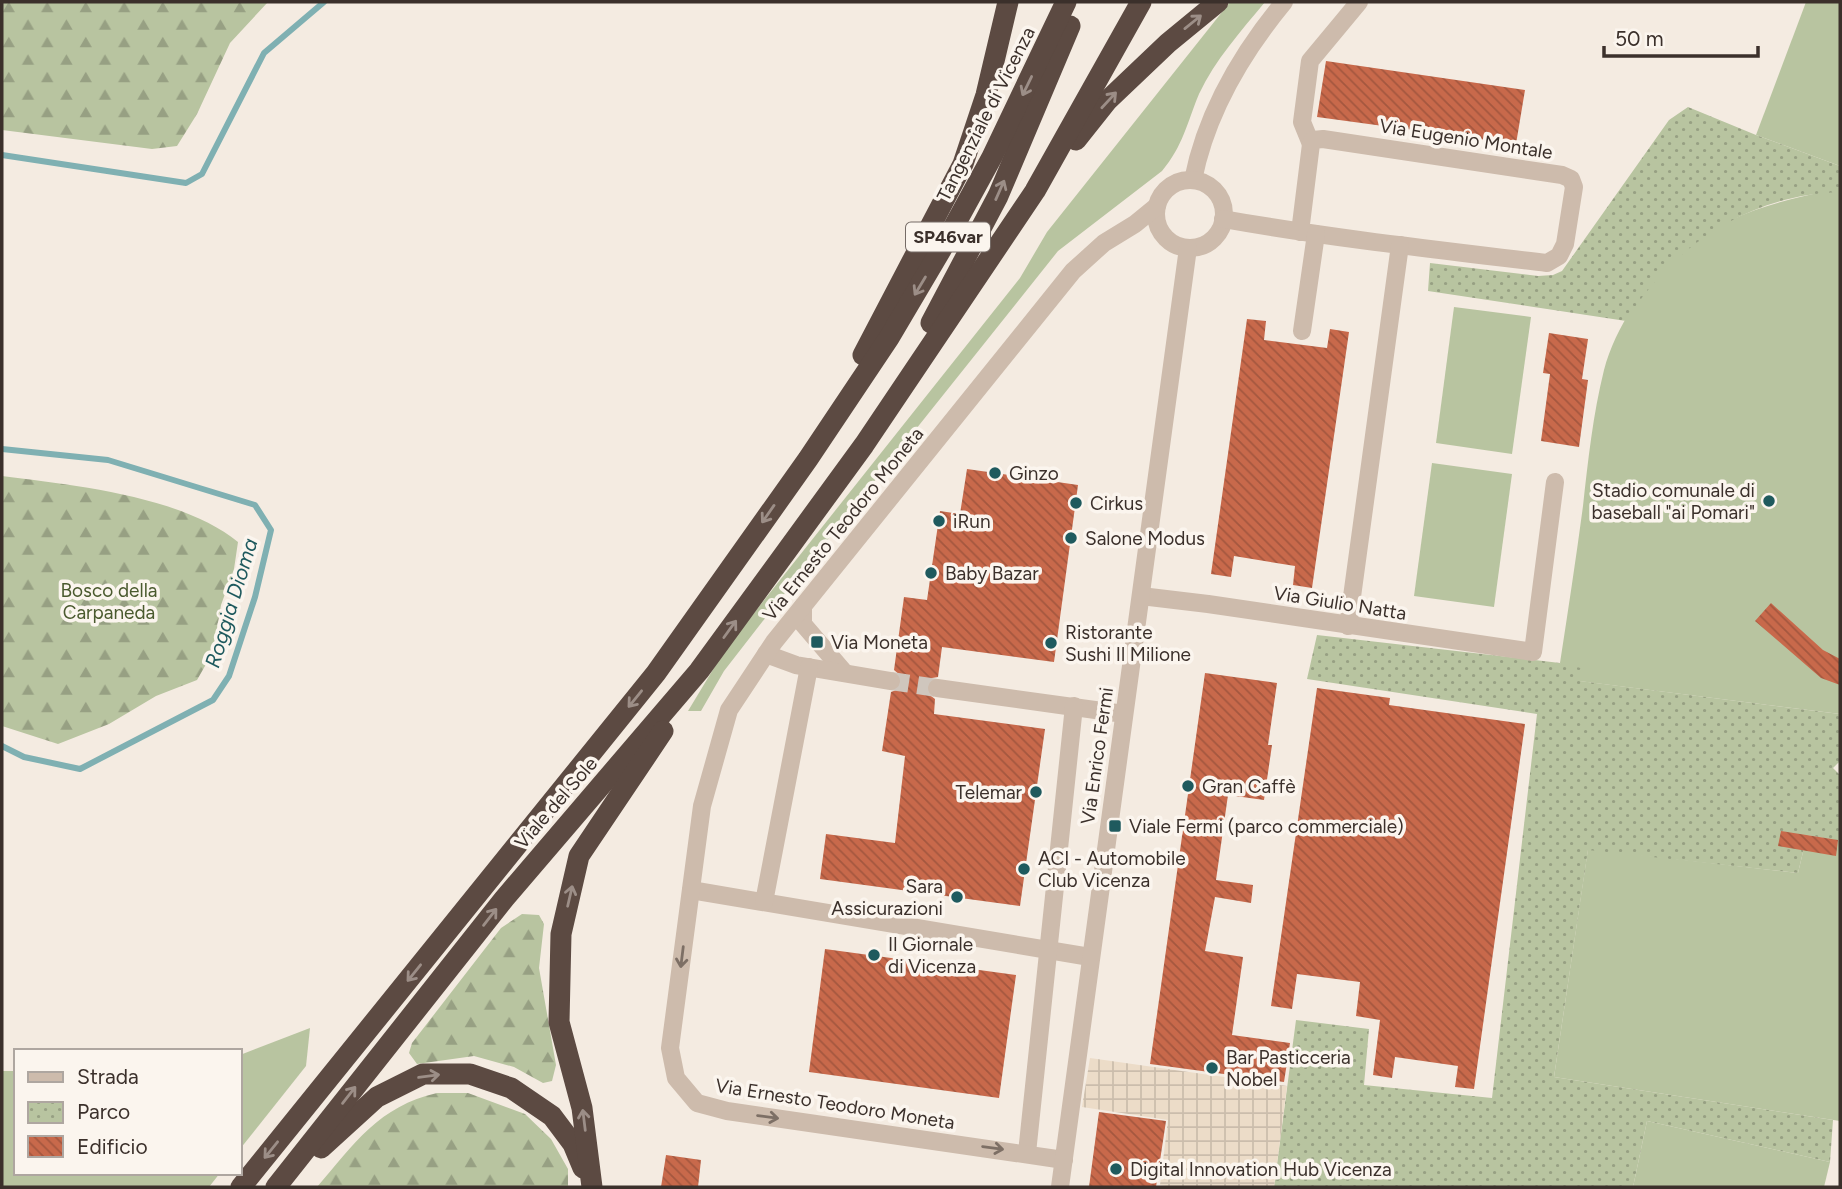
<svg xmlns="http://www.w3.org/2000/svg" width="1842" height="1189" font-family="Figtree,sans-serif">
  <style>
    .grass { fill: #b8c4a0 }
    .forest { fill: url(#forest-firs) }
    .park { fill: url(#park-dots) }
    .plaza { fill: url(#plaza-grid) }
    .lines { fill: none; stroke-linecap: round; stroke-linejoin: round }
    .stream { stroke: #7fb0b2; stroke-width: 6 }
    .building { fill: url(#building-back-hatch) }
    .minor-tunnel { stroke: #cfc6bd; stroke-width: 18; stroke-dasharray: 18 9; stroke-linecap: butt }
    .minor { stroke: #cdbbac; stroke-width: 18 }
    .highway { stroke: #5c4a42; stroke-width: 21 }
    .oneway { stroke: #9c8e87 }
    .oneway2 { stroke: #7d6f65 }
    .poi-dot { fill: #1f5a5e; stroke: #fbf5ee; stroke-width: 2.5 }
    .labels { text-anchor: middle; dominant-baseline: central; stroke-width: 7; stroke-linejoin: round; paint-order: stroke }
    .shield { fill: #fbf5ee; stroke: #756b66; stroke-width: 2 }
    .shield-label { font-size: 18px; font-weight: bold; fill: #3b302b }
    .street-label { font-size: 19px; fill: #3b302b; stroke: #fbf5ee }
    .poi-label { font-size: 19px; fill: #3b302b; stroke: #fbf5ee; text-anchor: start }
    .park-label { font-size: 19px; fill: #4a5a2e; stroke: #fbf5ee }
    .water-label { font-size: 21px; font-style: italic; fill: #1f5a5e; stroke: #fbf5ee }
  </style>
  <defs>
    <pattern id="forest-firs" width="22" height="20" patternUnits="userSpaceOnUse" patternTransform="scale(1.75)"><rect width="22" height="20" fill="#b8c4a0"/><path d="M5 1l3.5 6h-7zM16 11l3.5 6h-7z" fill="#97a083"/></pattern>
    <pattern id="park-dots" width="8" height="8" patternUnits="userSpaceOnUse" patternTransform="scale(1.75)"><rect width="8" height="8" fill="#b8c4a0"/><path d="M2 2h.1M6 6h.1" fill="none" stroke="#97a083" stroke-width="1.8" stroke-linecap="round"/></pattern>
    <pattern id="plaza-grid" width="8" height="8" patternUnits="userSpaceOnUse" patternTransform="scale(1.75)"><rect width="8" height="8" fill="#ecdcc8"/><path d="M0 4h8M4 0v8" fill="none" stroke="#cbbdac"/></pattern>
    <pattern id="building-back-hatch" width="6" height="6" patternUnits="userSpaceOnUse" patternTransform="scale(1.75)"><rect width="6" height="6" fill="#c8694b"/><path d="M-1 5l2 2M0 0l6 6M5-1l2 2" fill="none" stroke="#a4573f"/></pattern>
  </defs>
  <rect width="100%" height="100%" fill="#f4ebe1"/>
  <g class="grass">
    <path d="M1230,2h35c-24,29 -50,58 -66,92 -12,29 -16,52 -37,77l-104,80 -292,366 -42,54 -23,40h-13l38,-63 294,-370 27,-46z"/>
    <polygon points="1806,2 1840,2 1840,166 1756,135"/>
    <path d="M1822,192h18v522l-261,-33 -19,-18c8,-52 16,-104 23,-157 5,-45 10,-92 21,-136 17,-63 69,-122 127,-150 29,-14 60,-21 91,-28z"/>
    <polygon points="1454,307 1531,317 1512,454 1436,443"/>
    <polygon points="1432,463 1512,474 1494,607 1414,596"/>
    <polygon points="1807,835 1840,841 1840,1121 1554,1077 1588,849 1798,873"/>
    <polygon points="310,1028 306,1066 240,1149 240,1055"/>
    <polygon points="2,1071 16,1071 16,1173 220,1173 209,1187 2,1187"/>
    <polygon points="1647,1121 1830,1162 1824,1187 1633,1187"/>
  </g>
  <g class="forest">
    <polygon points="2,2 268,2 230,43 197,114 177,146 152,149 2,130"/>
    <path d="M2,476c71,9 180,20 236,66l-4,27 -13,36 -8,47 -16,28 -41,16 -47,28 -51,20 -56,-18z"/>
    <polygon points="522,914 539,915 544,924 539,968 556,1065 552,1081 543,1083 514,1067 474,1056 417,1064 409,1053 412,1043 501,928"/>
    <path d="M437,1093h31l57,21 26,25 17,30v18h-251c37,-43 62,-81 120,-94z"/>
  </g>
  <g class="park">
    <path d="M1688,107l68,28 84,31v26c-91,3 -167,53 -214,129l-198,-30 2,-28 108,13 15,-1 9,-4 107,-151z"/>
    <polygon points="1317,635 1560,663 1581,668 1580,681 1840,714 1840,761 1833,768 1840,775 1840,841 1807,835 1798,873 1588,850 1554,1077 1833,1120 1830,1162 1647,1121 1633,1187 1274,1187 1296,1020 1369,1029 1364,1085 1492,1098 1537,714 1307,679"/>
  </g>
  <polygon class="plaza" points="1090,1058 1287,1086 1274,1187 1174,1187 1160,1185 1168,1120 1082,1107"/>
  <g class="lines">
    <g class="stream">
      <polyline points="2,155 186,183 202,174 264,53 324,2"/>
      <polyline points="2,449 108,460 255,505 271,530 255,597 229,676 213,700 80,769 24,757 2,746"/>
    </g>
  </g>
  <g class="building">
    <polygon points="1326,61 1525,90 1516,144 1317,117"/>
    <polygon points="1247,319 1266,321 1264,340 1327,348 1330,329 1349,332 1312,588 1293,585 1295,566 1234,556 1231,577 1211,574"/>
    <polygon points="1549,333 1588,339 1582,379 1588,380 1579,447 1541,441 1550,374 1543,373"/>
    <polygon points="967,469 1078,485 1054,662 942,647 938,677 932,678 926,686 927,693 935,699 934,714 1045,729 1020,906 820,879 826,834 895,843 905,756 882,751 891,692 899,689 902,682 901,676 894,670 904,597 927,600 940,511 960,514"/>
    <polygon points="1771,603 1823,650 1840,659 1840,685 1821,678 1755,621"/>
    <polygon points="1205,673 1277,683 1268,745 1272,745 1264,800 1228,795 1216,880 1253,885 1251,903 1215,897 1205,951 1243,957 1232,1035 1290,1043 1284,1082 1150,1064"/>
    <polygon points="1317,688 1390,698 1389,705 1525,724 1474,1089 1455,1087 1458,1066 1395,1057 1392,1078 1373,1075 1380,1020 1356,1016 1360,982 1297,974 1292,1009 1271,1006"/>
    <polygon points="1781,831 1838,840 1836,856 1778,846"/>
    <polygon points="825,949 1016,975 999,1098 809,1072"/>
    <polygon points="1099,1112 1166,1121 1156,1187 1089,1187"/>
    <polygon points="666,1155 701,1160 698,1187 661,1187"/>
  </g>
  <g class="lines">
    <polyline class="minor-tunnel" points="891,681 937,688"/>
    <g class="minor">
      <polyline points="1311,144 1302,122 1310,61 1359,2"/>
      <path d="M1193,180c13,-66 48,-126 91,-178"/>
      <circle cx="1190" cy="214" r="34"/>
      <path d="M1223,219c107,19 216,31 324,44l12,-7 6,-12 9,-57 -3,-8 -9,-4 -239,-36 -10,1 -2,4 -11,88"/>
      <polyline points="1302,331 1316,234"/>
      <polyline points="1141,596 1208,604 1533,652 1555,482"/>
      <polyline points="803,606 803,624 845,673"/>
      <polyline points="1348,626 1400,245"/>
      <polyline points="766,654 796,665 891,681"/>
      <polyline points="937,688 1124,714"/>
      <polyline points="691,890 1090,957"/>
      <polyline points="764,902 809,667"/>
      <polyline points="1027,1153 1074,706"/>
      <polyline points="1064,1160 727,1111 697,1103 676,1078 670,1048 702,806 729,710 774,642 1073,271 1104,243 1135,224 1157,206"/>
      <polyline points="1060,1187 1188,248"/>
    </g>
    <g class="highway">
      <polyline points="1076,140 1107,101 1168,43 1218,2"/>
      <polyline points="931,323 998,196 1070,26"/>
      <polyline points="863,355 963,164 986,95 1008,2"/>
      <polyline points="321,1148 377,1097 423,1074 470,1074 511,1088 552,1116 573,1144 583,1168"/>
      <polyline points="241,1187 656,673 808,459 889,338 941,250 992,157 1066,2"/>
      <polyline points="276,1187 504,899 699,671 864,445 1035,191 1141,2"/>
      <polyline points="592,1187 582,1108 559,1022 561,934 579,856 663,731"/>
    </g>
  </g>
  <defs><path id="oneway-shaft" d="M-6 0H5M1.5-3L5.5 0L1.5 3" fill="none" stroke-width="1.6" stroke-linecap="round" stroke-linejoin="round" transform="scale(1.75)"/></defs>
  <g class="oneway">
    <use href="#oneway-shaft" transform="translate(1193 22) rotate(-39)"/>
    <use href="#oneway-shaft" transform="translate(1027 86) rotate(116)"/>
    <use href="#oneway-shaft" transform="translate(1109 100) rotate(-47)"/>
    <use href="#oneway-shaft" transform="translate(1000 190) rotate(-66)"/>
    <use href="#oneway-shaft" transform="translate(920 286) rotate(121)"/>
    <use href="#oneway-shaft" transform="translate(768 514) rotate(125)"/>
    <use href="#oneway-shaft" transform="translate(730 629) rotate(-54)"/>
    <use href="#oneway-shaft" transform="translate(635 699) rotate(129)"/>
    <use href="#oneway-shaft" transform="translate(570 896) rotate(-77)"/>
    <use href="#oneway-shaft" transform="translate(490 917) rotate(-52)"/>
    <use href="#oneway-shaft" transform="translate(414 973) rotate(129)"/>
    <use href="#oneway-shaft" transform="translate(429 1076) rotate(-8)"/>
    <use href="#oneway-shaft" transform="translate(349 1095) rotate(-52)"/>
    <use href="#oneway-shaft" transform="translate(584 1120) rotate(-97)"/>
    <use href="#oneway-shaft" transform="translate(271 1150) rotate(129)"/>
  </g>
  <g class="oneway2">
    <use href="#oneway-shaft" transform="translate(682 957) rotate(97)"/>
    <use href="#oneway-shaft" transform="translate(768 1117) rotate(8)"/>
    <use href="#oneway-shaft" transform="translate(993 1148) rotate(8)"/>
  </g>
  <g class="poi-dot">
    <circle cx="995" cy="473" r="7"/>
    <circle cx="1769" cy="501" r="7"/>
    <circle cx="1076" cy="503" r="7"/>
    <circle cx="939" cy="521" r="7"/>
    <circle cx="1071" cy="538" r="7"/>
    <circle cx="931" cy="573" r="7"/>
    <rect x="810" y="635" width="14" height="14" rx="3.5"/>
    <circle cx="1051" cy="643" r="7"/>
    <circle cx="1188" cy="786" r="7"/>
    <circle cx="1036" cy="792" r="7"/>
    <rect x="1108" y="819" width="14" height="14" rx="3.5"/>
    <circle cx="1024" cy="869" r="7"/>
    <circle cx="957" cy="897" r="7"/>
    <circle cx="874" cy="955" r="7"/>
    <circle cx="1212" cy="1068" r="7"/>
    <circle cx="1116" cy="1169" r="7"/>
  </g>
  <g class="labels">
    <rect class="shield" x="906" y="222.5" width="84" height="29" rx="5"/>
    <g class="shield-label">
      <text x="948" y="237">SP46var</text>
    </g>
    <g class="street-label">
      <text transform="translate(986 114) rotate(-63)">Tangenziale di Vicenza</text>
      <text transform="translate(1466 139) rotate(9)">Via Eugenio Montale</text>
      <text transform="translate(843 524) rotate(-51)">Via Ernesto Teodoro Moneta</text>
      <text transform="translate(1340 603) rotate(9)">Via Giulio Natta</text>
      <text transform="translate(1097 756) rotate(-82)">Via Enrico Fermi</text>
      <text transform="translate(556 803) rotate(-49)">Viale del Sole</text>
      <text transform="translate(835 1104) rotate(9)">Via Ernesto Teodoro Moneta</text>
    </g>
    <g class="poi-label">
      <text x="1009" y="473">Ginzo</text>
      <text x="1755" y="490" text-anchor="end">Stadio comunale di<tspan x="1755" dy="22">baseball "ai Pomari"</tspan></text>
      <text x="1090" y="503">Cirkus</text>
      <text x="953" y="521">iRun</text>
      <text x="1085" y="538">Salone Modus</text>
      <text x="945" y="573">Baby Bazar</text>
      <text x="1065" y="632">Ristorante<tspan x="1065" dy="22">Sushi Il Milione</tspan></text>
      <text x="831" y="642">Via Moneta</text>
      <text x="1202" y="786">Gran Caffè</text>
      <text x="1022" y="792" text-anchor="end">Telemar</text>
      <text x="1129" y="826">Viale Fermi (parco commerciale)</text>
      <text x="1038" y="858">ACI - Automobile<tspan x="1038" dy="22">Club Vicenza</tspan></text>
      <text x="943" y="886" text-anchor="end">Sara<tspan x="943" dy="22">Assicurazioni</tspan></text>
      <text x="888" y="944">Il Giornale<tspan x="888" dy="22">di Vicenza</tspan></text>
      <text x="1226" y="1057">Bar Pasticceria<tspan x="1226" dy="22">Nobel</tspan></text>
      <text x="1130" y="1169">Digital Innovation Hub Vicenza</text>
    </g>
    <g class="park-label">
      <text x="109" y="590">Bosco della<tspan x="109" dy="22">Carpaneda</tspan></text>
    </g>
    <g class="water-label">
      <text transform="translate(231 603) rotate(-73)">Roggia Dioma</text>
    </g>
  </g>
  <rect width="1842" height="1189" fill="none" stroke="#3b302b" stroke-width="7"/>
  <rect x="14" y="1049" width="228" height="126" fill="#fbf5ee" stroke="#aea6a0" stroke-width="2"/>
  <rect x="28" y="1072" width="35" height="10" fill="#cdbbac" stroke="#aea6a0" stroke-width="2"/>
  <text x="77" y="1084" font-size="21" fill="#3b302b">Strada</text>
  <rect x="28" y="1102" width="35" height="21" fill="url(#park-dots)" stroke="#aea6a0" stroke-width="2"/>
  <text x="77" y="1119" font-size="21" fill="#3b302b">Parco</text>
  <rect x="28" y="1136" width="35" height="21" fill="url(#building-back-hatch)" stroke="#aea6a0" stroke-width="2"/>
  <text x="77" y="1154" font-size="21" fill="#3b302b">Edificio</text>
  <path d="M1604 46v10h154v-10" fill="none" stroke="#3b302b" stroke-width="3.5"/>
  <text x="1615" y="46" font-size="21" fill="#3b302b" stroke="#fbf5ee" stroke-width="5" paint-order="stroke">50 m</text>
</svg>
